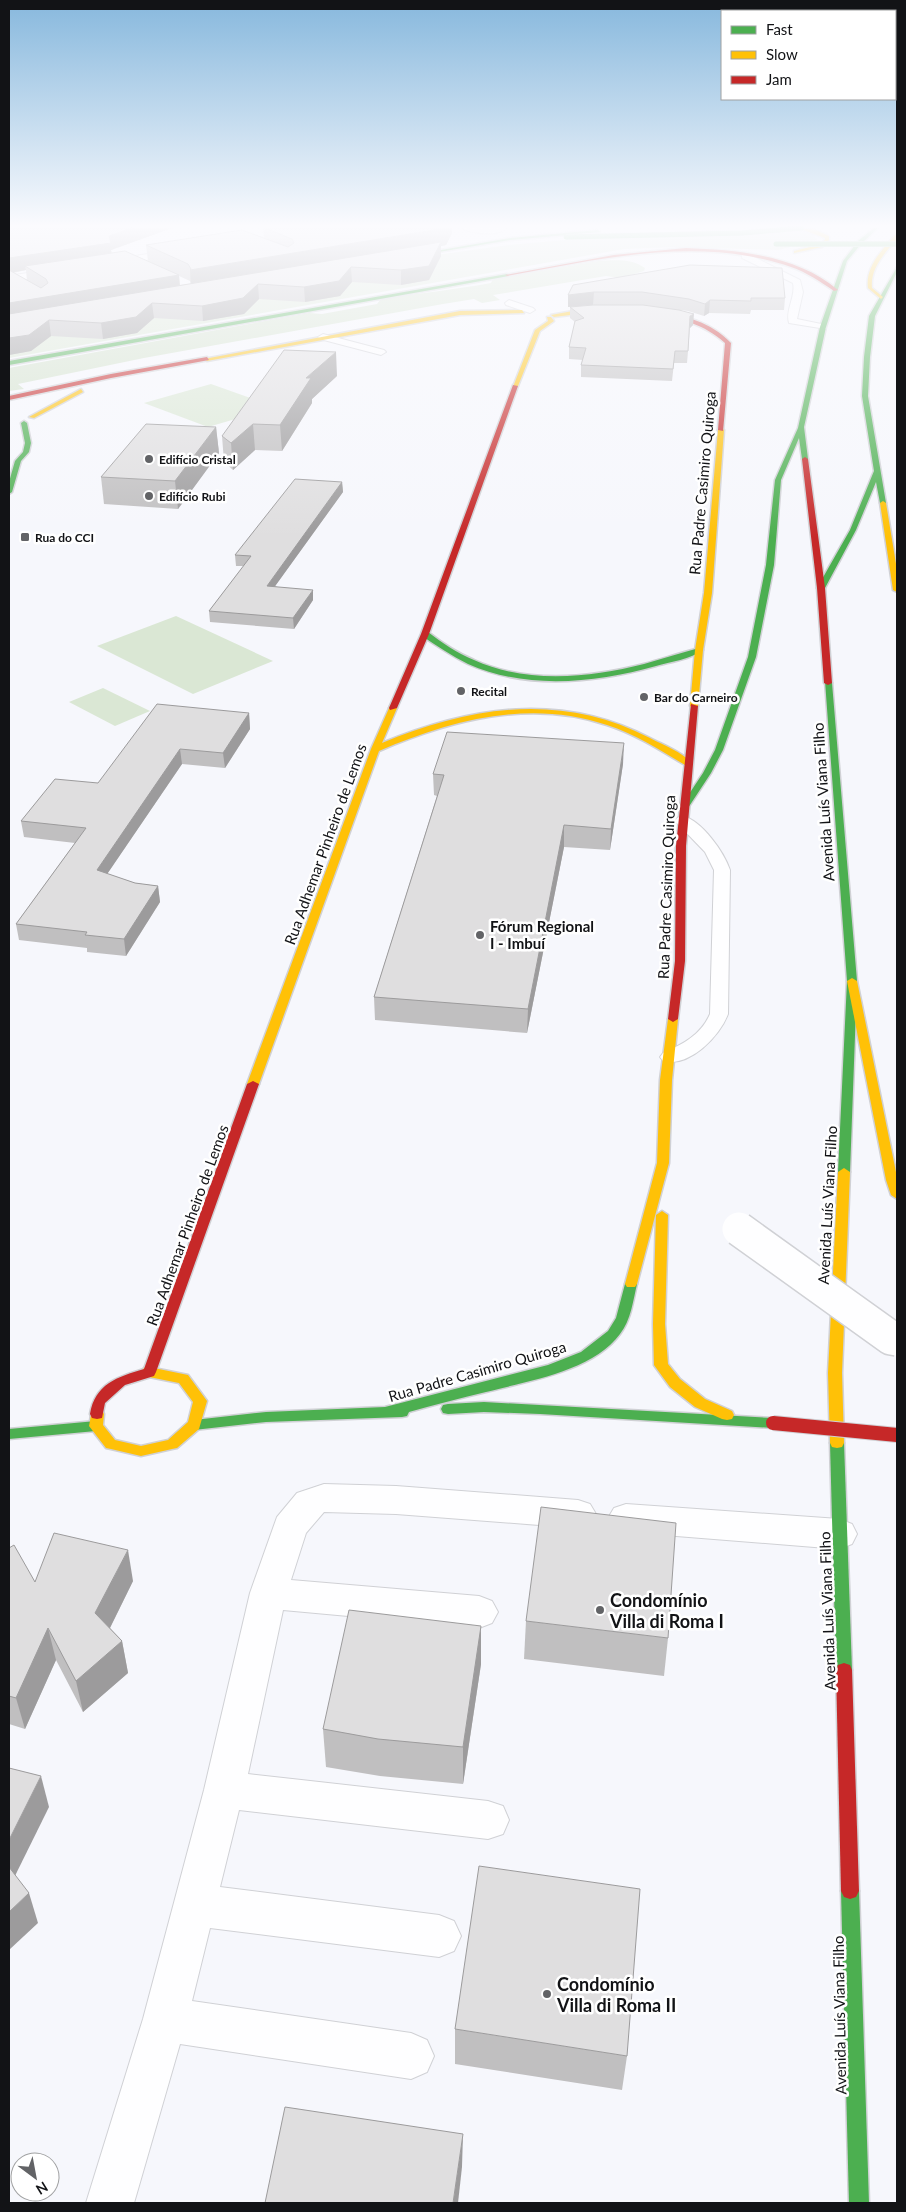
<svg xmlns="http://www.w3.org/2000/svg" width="906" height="2212" font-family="Lato,sans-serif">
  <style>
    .green { fill: #dae7d4 }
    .forest { fill: #d2e1cb }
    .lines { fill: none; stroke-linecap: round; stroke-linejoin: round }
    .lane-casing { stroke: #d0d1d5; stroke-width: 2 }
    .street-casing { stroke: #d0d1d5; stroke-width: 2 }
    .fast-casing { stroke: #d0d1d5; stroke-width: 3 }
    .slow-casing { stroke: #d0d1d5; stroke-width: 3 }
    .jam-casing { stroke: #d0d1d5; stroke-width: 3 }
    .lane { fill: #fefeff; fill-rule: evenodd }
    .street { fill: #fefeff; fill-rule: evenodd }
    .fast { fill: #4caf50; fill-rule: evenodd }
    .slow { fill: #ffc107; fill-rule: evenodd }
    .jam { fill: #c62828; fill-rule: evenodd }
    .street-bridge-casing { stroke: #d0d1d5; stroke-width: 36; stroke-linecap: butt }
    .fast-bridge-casing { stroke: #d0d1d5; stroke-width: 6; stroke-linecap: butt }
    .jam-bridge-casing { stroke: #d0d1d5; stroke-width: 16; stroke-linecap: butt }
    .street-bridge { stroke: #fefeff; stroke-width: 33 }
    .fast-bridge { stroke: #4caf50; stroke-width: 5 }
    .jam-bridge { stroke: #c62828; stroke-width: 14 }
    .wall { fill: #c0bfc0; fill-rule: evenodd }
    .shaded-wall { fill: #9c9b9c }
    .building { fill: #dfdedf; stroke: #9c9b9c }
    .poi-dot { fill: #626366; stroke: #fff; stroke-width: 2 }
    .labels { text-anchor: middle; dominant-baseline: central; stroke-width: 5; stroke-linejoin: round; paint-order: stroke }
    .far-poi-label { font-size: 12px; font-weight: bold; fill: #121316; stroke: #fff; text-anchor: start }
    .street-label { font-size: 15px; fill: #121316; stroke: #fff }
    .poi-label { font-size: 15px; font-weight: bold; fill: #121316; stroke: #fff; text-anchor: start }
    .near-poi-label { font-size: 18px; font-weight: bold; fill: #121316; stroke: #fff; text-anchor: start }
  </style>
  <rect width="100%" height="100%" fill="#f6f7fc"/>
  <g class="green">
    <polygon points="798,230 813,235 817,240 778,250 676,247 624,249 9,358 9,329 436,255 509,245 598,237"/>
    <polygon points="211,384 276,407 208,427 144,403"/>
    <polygon points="176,616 273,661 193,694 97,646"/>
    <polygon points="103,688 150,711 115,726 69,702"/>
  </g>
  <path class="forest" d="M598,261c15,-1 34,-3 47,7l-1,3 -23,7 -15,-2 -113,19 7,5 -18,3 -8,-4 -31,5 -299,54 -126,26 6,5 -15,2v-23l300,-55 13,1 55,-10 4,-5c37,-6 73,-9 110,-16l2,-4z"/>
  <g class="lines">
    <defs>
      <g id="lane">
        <path d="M742,254h6l52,26 3,12 -6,27 29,6v4l-37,-6c-4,-13 7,-26 4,-40l-51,-25z"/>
        <polygon points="509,300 533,308 535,310 530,313 506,305 505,303"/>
        <polygon points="323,334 384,350 386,352 381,355 320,339 318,337"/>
        <path d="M683,816c19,5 41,36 47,54l-2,144c-8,22 -39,54 -65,47l-3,-4 3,-4c20,-9 38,-18 47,-39l4,-144 -9,-18 -30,-31 2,-3z"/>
      </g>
      <g id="street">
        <path d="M463,228h44c-10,9 -30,5 -43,2z"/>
        <polygon points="185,248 191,251 189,253 104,267 98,264 104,261"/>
        <polygon points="64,267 68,268 70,270 68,272 9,282 9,276"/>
        <polygon points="324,1484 396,1486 578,1500 590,1504 596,1514 590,1524 578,1528 396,1514 324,1512 306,1533 291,1580 479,1596 492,1601 498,1612 492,1623 479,1628 283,1610 248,1774 488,1801 503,1806 509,1820 503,1834 488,1839 239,1810 220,1887 439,1915 454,1921 461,1936 454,1951 439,1957 210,1928 192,2001 411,2033 427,2040 434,2056 427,2072 411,2079 180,2044 134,2203 86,2203 143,2019 204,1790 250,1593 277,1517 297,1493"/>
        <polygon points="626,1504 839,1519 852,1524 857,1534 852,1544 839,1549 626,1532 614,1528 608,1518 614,1508"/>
      </g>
      <g id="fast">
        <polygon points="874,228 878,228 862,243 847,261 826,327 804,427 808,459 805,461 802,459 799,438 781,480 774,565 756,657 723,750 711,773 688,808 682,808 681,806 703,773 715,750 748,657 766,565 775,480 798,428 820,327 843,261 858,241"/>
        <polygon points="598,230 600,232 510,240 403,258 401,257 510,238"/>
        <polygon points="897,267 897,272 875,316 870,357 868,396 886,503 883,505 880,503 876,482 856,530 825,588 821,590 817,588 850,530 874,471 862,396 864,357 869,316"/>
        <polygon points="507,274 509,276 9,365 9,361"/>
        <polygon points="24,421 27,423 31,443 29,452 21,461 12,492 9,494 9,482 15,461 23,452 25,443 21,423"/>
        <path d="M422,632h6c14,11 29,21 46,28 53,24 115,18 170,4 18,-5 36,-11 55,-16l4,2c-12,9 -33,12 -47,16 -61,17 -129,24 -188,-2 -16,-8 -31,-18 -46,-28z"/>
        <polygon points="825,681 832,683 857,981 850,1172 844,1176 838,1172 847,981"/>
        <path d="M631,1280l4,1 2,3c-4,17 -6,36 -17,50 -27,37 -92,47 -134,58 -26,6 -52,13 -77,20l-2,4 -5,1 -136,5 -72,8 -5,-1 -2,-4 2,-4 5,-1 72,-8 119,-5 163,-42 33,-13 27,-21 8,-13 9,-34 2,-3z"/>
        <polygon points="484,1402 773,1418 778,1419 780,1423 778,1427 773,1428 540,1414 484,1412 448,1414 443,1413 441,1409 443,1405 448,1404"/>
        <polygon points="96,1421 101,1422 103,1426 101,1430 96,1431 9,1439 9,1429"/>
        <polygon points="837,1438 842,1439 844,1443 852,1670 850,1675 844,1677 838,1675 836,1670 830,1443 832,1439"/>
        <polygon points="850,1883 856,1885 859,1891 869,2203 849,2203 841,1891 844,1885"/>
      </g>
      <g id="slow">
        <polygon points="798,228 816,230 829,236 829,240 822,247 794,253 794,251 818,245 825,240 825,238"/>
        <path d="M895,235h2v4c-12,14 -27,29 -25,49l11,9 -2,2 -13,-11c-3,-21 14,-38 27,-53z"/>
        <polygon points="589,308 611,310 554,317 551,315"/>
        <polygon points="522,310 524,313 460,315 207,361 204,359 460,311"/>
        <polygon points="547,317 551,317 554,321 540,331 518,386 513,387 535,330 548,321"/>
        <polygon points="81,389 83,392 34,418 29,417"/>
        <polygon points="721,428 724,430 712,593 703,650 698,706 694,708 690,706 695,650 704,593 718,430"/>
        <polygon points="883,501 886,503 897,570 897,592 893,590 880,503"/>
        <path d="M390,706l7,2 -15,35c89,-37 179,-51 268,-5 13,7 32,14 42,25l-1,2h-6c-25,-15 -50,-31 -78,-40 -77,-26 -156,-5 -228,26l-120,333 -2,2h-8l-2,-2 124,-335z"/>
        <polygon points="852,978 857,981 897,1177 897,1199 891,1195 886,1180 847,981"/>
        <polygon points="673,1016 678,1019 672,1080 669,1163 637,1284 635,1287 627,1287 625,1284 657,1163 660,1080 668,1019"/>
        <polygon points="844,1168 850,1172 842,1373 844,1443 842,1447 837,1448 832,1447 830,1443 828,1373 838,1172"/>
        <polygon points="662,1211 668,1215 665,1324 668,1364 680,1379 705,1399 732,1411 734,1415 732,1419 727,1420 722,1419 695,1407 670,1387 654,1365 653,1324 656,1215"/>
        <polygon points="149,1367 188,1375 207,1401 199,1429 177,1448 172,1449 141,1456 111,1449 106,1448 89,1426 92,1410 97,1409 102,1410 104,1414 103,1425 115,1440 141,1446 168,1440 188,1422 193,1402 179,1383 144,1376 142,1372 144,1368"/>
      </g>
      <g id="jam">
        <path d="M686,248c52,2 111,7 152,42l-4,1c-13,-9 -28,-19 -43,-24 -92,-32 -192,-8 -284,9l-2,-1 109,-20z"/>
        <path d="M656,311c28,4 55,11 75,32l-8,88 -5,-1 7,-87c-21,-19 -43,-24 -71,-29z"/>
        <polygon points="207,357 209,360 111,378 9,400 9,396 111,374"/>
        <polygon points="513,385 518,386 429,634 397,708 390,710 389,708 421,634"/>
        <polygon points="805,457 808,459 825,588 832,683 828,685 824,683 817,588 802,459"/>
        <polygon points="691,704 698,706 686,846 685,961 678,1019 673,1022 668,1019 675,961 676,846"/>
        <path d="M253,1081l6,3 -103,288 -2,4 -29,9 -20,18 -3,15 -5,1 -5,-1 -2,-4c5,-30 27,-37 54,-45l103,-285z"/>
        <polygon points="844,1663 850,1665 852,1670 859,1891 856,1897 850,1899 844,1897 841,1891 836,1670 838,1665"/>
      </g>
    </defs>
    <use href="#lane" class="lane-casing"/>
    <use href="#street" class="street-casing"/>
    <use href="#fast" class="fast-casing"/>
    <use href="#slow" class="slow-casing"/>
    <use href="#jam" class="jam-casing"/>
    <use href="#lane" class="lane"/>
    <use href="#street" class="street"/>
    <use href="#fast" class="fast"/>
    <use href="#slow" class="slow"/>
    <use href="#jam" class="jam"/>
    <defs>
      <polyline id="street-bridge" points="739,1229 891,1338 897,1339"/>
      <g id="fast-bridge">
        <polyline points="566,237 742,233 802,228"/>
        <polyline points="776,244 897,244"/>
      </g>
      <polyline id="jam-bridge" points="773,1423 897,1435"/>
    </defs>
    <use href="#street-bridge" class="street-bridge-casing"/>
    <use href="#fast-bridge" class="fast-bridge-casing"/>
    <use href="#jam-bridge" class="jam-bridge-casing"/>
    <use href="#street-bridge" class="street-bridge"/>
    <use href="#fast-bridge" class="fast-bridge"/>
    <use href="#jam-bridge" class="jam-bridge"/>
  </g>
  <g class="wall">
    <path d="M9,228h163l-61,22 1,3 36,8 -2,-16 118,-7 -1,-10h189v5l-6,12 -5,1v10l-12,24 -28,5 -49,-3 -12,14 -35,6 -46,-3 -15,15 -41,7 -49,-3 -17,15 -34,6 -52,-3 -20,15 -22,4zM26,270l1,11 -14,-8zM179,276l11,5 1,3 -11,1z"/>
    <polygon points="573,285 785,298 784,310 751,310 750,314 709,313 704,316 688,311 681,310 693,325 690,328 687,363 674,363 672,381 581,377 581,365 583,360 569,359 569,347 575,322 570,318 570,307 587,305 568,307"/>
    <polygon points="337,376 312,399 312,403 282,451 255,450 233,470 224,462 222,436"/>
    <polygon points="216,427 219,453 178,509 104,504 101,477"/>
    <polygon points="342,482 343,492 275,586 313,600 294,629 210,622 209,611 244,566 236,566 235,555"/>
    <polygon points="249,713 250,729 225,768 182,764 107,874 135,883 158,886 160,902 126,956 87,952 87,948 19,940 16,924 75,843 24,837 21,821 98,783"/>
    <polygon points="623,764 610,850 564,847 527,1033 375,1020 374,997 437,796 434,795 433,774"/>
    <polygon points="9,1548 35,1582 133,1581 110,1628 122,1641 128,1673 83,1712 56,1660 25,1729 9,1724"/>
    <polygon points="526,1621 668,1638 664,1676 524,1659"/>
    <polygon points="481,1626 481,1664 463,1784 380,1776 326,1767 323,1729"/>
    <polygon points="455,2029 627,2056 622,2090 455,2064"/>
  </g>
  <g class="shaded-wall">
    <polygon points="132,228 172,228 111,250 112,257 25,266 26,270 9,273 9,258 109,236"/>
    <polygon points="446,228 452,228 452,233 446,245 441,246 441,256 429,280 401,285 401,270 438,246 191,288 190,270"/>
    <polygon points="351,267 352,282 340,296 305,302 304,287"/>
    <polygon points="179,275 180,290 9,319 9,301"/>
    <polygon points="258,284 259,299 244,314 203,321 202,306"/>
    <polygon points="594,292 593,305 568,307 568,295"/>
    <polygon points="710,300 709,313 704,316 705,304"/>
    <polygon points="152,303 154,318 137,333 103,339 101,323"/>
    <polygon points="694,314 693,325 690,328 690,316"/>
    <polygon points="49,320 51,336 31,351 9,355 9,338"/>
    <polygon points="336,352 337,376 312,399 312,403 282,451 280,425 306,378"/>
    <polygon points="253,424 255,450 233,470 231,443"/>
    <polygon points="216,427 219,453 178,509 175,481"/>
    <polygon points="342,482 343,492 268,596 267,586"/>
    <polygon points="313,590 313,600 294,629 293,618"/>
    <polygon points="249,713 250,729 225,768 223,753"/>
    <polygon points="624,743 623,764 610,850 611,829"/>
    <polygon points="180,749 182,764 99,886 97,870"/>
    <polygon points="564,825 564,847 527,1033 528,1009"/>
    <polygon points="158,886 160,902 126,956 124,939"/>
    <polygon points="128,1550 133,1581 102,1644 95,1613"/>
    <polygon points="481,1626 481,1664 463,1784 463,1747"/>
    <polygon points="48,1628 56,1660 25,1729 16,1698"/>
    <polygon points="122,1641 128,1673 83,1712 76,1681"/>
    <polygon points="41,1776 49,1807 10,1886 9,1883 9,1840"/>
    <polygon points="29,1893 38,1923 9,1950 9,1912"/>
    <polygon points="463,2134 462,2167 458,2203 453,2203"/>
  </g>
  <g class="building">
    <polygon points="9,228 132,228 109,236 111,243 9,258"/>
    <polygon points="265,228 386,228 388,229 390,228 446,228 190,270 191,269 188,264 146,245 242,230 288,247 294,243 292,239"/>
    <polygon points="441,242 429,266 401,270 351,267 339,281 304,287 258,284 243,298 202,306 152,303 136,317 101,323 49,320 29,335 9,338 9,314"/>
    <polygon points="125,251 179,275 9,303 9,270 41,288 48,283 46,279 25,266"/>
    <polygon points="690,265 782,268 785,298 751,298 751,301 710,300 705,304 689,299 642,292 594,292 568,295 573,285"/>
    <polygon points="593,305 643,305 679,310 694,314 690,316 688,351 675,351 673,369 581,365 586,348 569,347 575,321 584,318 570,307"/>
    <polygon points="284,350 336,352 306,378 311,378 280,425 253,424 231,443 222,436"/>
    <polygon points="146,424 216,427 175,481 101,477"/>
    <polygon points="295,479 342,482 267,586 313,590 293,618 209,611 251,556 235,555"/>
    <polygon points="157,704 249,713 223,753 180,749 97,870 135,883 158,886 124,939 85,935 87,932 16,924 86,828 21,821 55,779 98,783"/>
    <polygon points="447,732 624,743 611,829 564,825 528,1009 374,997 444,775 433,774"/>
    <polygon points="541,1507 676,1523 668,1638 526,1621"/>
    <polygon points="54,1533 128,1550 95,1613 122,1641 76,1681 48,1628 16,1698 9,1696 9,1548 14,1545 35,1582"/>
    <polygon points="349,1610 481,1626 463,1747 378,1739 323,1729"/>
    <polygon points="9,1768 41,1776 9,1840"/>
    <polygon points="479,1866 640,1889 627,2056 455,2029"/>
    <polygon points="9,1867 29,1893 9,1912"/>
    <polygon points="285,2107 463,2134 453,2203 265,2203"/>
  </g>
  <linearGradient id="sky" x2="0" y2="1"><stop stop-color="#87b8dd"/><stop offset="0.42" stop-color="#fbfbfe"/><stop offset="1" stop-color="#fbfbfe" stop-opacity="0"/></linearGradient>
  <rect width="906" height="538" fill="url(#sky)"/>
  <g class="poi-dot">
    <circle cx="149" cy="459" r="5"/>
    <circle cx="149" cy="496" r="5"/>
    <rect x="20" y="532" width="10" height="10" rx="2.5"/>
    <circle cx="461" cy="691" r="5"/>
    <circle cx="644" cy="697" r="5"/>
    <circle cx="480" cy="935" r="5"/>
    <circle cx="600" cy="1610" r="5"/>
    <circle cx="547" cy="1994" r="5"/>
  </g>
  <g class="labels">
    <g class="far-poi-label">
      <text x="159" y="459">Edifício Cristal</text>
      <text x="159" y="496">Edifício Rubi</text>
      <text x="35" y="537">Rua do CCI</text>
      <text x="471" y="691">Recital</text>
      <text x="654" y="697">Bar do Carneiro</text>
    </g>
    <g class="street-label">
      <text transform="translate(702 483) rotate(-85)">Rua Padre Casimiro Quiroga</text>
      <text transform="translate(823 802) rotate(-94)">Avenida Luís Viana Filho</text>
      <text transform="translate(325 844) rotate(-70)">Rua Adhemar Pinheiro de Lemos</text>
      <text transform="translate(666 887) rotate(-88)">Rua Padre Casimiro Quiroga</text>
      <text transform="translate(827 1205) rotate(-87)">Avenida Luís Viana Filho</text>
      <text transform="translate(187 1225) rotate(-70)">Rua Adhemar Pinheiro de Lemos</text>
      <text transform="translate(477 1371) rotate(-16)">Rua Padre Casimiro Quiroga</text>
      <text transform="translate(827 1611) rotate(-92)">Avenida Luís Viana Filho</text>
      <text transform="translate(839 2015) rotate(-91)">Avenida Luís Viana Filho</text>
    </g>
    <g class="poi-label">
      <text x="490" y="926">Fórum Regional<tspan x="490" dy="17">I - Imbuí</tspan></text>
    </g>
    <g class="near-poi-label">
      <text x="610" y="1600">Condomínio<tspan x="610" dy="21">Villa di Roma I</tspan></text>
      <text x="557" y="1984">Condomínio<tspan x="557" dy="21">Villa di Roma II</tspan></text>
    </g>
  </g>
  <rect width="906" height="2212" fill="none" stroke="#121316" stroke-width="20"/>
  <rect x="721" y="10" width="175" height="90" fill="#ffffff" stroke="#a0a1a2"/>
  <rect x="731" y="26" width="25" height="8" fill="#4caf50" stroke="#a0a1a2"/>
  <text x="766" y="35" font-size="15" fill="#121316">Fast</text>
  <rect x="731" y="51" width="25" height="8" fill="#ffc107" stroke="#a0a1a2"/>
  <text x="766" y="60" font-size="15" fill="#121316">Slow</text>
  <rect x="731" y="76" width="25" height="8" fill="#c62828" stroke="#a0a1a2"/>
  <text x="766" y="85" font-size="15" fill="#121316">Jam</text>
  <g transform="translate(35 2177) rotate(148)"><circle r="24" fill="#ffffff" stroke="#a0a1a2"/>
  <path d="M0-4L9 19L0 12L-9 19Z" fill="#626366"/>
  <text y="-8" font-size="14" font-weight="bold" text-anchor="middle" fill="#121316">N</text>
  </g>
</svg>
